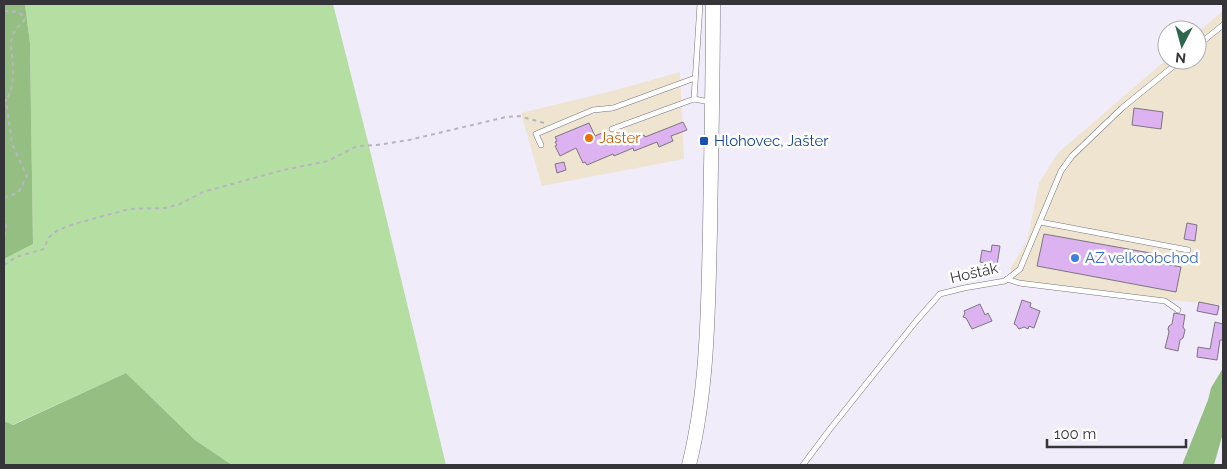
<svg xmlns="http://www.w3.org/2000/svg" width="1227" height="469" font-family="Raleway,sans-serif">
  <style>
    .industrial { fill: #eee4cf }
    .green { fill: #b4dea2 }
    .forest { fill: #95bf82 }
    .building { fill: #dcb2f0; stroke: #7d7681 }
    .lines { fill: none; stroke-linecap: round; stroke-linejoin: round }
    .lane-casing { stroke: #787480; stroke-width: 6 }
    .secondary-casing { stroke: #787480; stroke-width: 15 }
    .path { stroke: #b8b5c0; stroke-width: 2; stroke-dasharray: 4 4; stroke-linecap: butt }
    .lane { stroke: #fff; stroke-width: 5 }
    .secondary { stroke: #fff; stroke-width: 14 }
    .food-dot { fill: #e8710a; stroke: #fff; stroke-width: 2 }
    .transit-dot { fill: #1a4fb4; stroke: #fff; stroke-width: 2 }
    .shop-dot { fill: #3f7fe0; stroke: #fff; stroke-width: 2 }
    .labels { text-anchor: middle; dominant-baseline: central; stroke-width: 5; stroke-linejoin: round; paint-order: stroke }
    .food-label { font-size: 15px; fill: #c56008; stroke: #fff; text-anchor: start }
    .transit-label { font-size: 15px; fill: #164399; stroke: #fff; text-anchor: start }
    .shop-label { font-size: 15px; fill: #366cbe; stroke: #fff; text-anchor: start }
    .street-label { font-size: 15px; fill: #353439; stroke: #fff }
  </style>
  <rect width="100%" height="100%" fill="#f0ecfa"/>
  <g class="industrial">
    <polygon points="1223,11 1223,305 1019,286 1010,269 1027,241 1039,183 1058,153 1167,59 1197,60 1197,33"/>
    <polygon points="680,72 684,159 542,186 521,113 616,90"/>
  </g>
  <polygon class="green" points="25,4 333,4 367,138 446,465 232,465 195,440 126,373 12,425 4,421 4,259 33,244 30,43"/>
  <g class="forest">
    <polygon points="4,4 25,4 30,43 33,244 4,259"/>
    <polygon points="1223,368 1223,433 1214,465 1182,465 1208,400 1211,388"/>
    <polygon points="126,373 195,440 232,465 4,465 4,421 13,425"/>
  </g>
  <g class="building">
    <polygon points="1134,108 1163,112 1161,129 1132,125"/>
    <polygon points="683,122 687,130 671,136 673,141 659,147 657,142 634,151 633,148 614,156 613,154 587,165 585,162 583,163 576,148 560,156 555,146 557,145 555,142 557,141 555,137 589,123 595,136 604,132 606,136 612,134 613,135 622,132 627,142 644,135 645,137"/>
    <polygon points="564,162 566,170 557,173 555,164"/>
    <polygon points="1187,223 1197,225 1195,241 1184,239"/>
    <polygon points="1044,234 1156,254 1155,262 1181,267 1176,292 1037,266"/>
    <polygon points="992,245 1000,246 997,265 980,262 982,250 991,252"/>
    <polygon points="1022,300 1031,303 1030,307 1040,311 1034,328 1029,326 1028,329 1024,327 1019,329 1016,325 1014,324"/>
    <polygon points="1199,302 1219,306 1217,315 1197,311"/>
    <polygon points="980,304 985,315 988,313 992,321 972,329 966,318 963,317 965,313 964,311"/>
    <polygon points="1174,313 1185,315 1183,327 1185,330 1183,338 1180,340 1178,351 1165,348 1169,332 1168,329 1169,326 1172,324"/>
    <polygon points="1215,322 1223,324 1223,340 1220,340 1217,360 1197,357 1198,347 1210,349"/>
  </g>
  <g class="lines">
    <defs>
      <g id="lane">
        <polyline points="1197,46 1223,25"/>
        <polyline points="694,99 700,4"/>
        <polyline points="612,129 694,99 710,102"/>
        <polyline points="541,145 536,134 593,110 613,108 695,78"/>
        <polyline points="1040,222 1188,250"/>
        <polyline points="1007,279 1019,283 1165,301 1178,310"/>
        <polyline points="803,465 830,429 917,320 940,294 964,288 1005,281 1020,269 1061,171 1072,156 1122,108 1181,60"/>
      </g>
      <path id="secondary" d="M689,465c19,-76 19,-156 21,-234 1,-76 3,-151 3,-227"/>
    </defs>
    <use href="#lane" class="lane-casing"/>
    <use href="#secondary" class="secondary-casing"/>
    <g class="path">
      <path d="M4,11l15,1 6,7c-3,5 -10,10 -12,15 -3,6 -2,13 -1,20 1,15 3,33 -6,46"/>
      <polyline points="4,99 6,100 12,144 27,176 18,193 4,198"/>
      <polyline points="4,216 6,225 4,239"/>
      <polyline points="4,265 16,257 44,249 48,238 58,230 71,225 129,209 165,208 180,204 203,192 283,170 328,161 353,148 360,146 377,145 409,140 506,117 519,116 544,123"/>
    </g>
    <use href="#lane" class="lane"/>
    <use href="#secondary" class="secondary"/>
  </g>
  <circle class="food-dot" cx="589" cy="138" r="5"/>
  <rect class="transit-dot" x="699" y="136" width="10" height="10" rx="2.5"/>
  <circle class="shop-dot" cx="1075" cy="258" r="5"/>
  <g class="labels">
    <g class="food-label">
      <text x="599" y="138">Jašter</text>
    </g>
    <g class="transit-label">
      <text x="714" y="141">Hlohovec, Jašter</text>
    </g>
    <g class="shop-label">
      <text x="1085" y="258">AZ velkoobchod</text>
    </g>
    <g class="street-label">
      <text transform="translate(974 273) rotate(-13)">Hošták</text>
    </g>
  </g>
  <rect width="1227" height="469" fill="none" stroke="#353439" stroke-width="10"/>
  <g transform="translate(1182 45) rotate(186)"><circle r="24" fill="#ffffff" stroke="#aeaeb0"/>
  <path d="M0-4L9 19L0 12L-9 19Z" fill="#2e664e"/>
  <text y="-8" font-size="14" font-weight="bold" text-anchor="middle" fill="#353439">N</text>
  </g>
  <path d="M1047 439v8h139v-8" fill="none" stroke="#353439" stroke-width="2.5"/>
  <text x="1054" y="439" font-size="15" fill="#353439" stroke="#ffffff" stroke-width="4" paint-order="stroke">100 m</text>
</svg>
